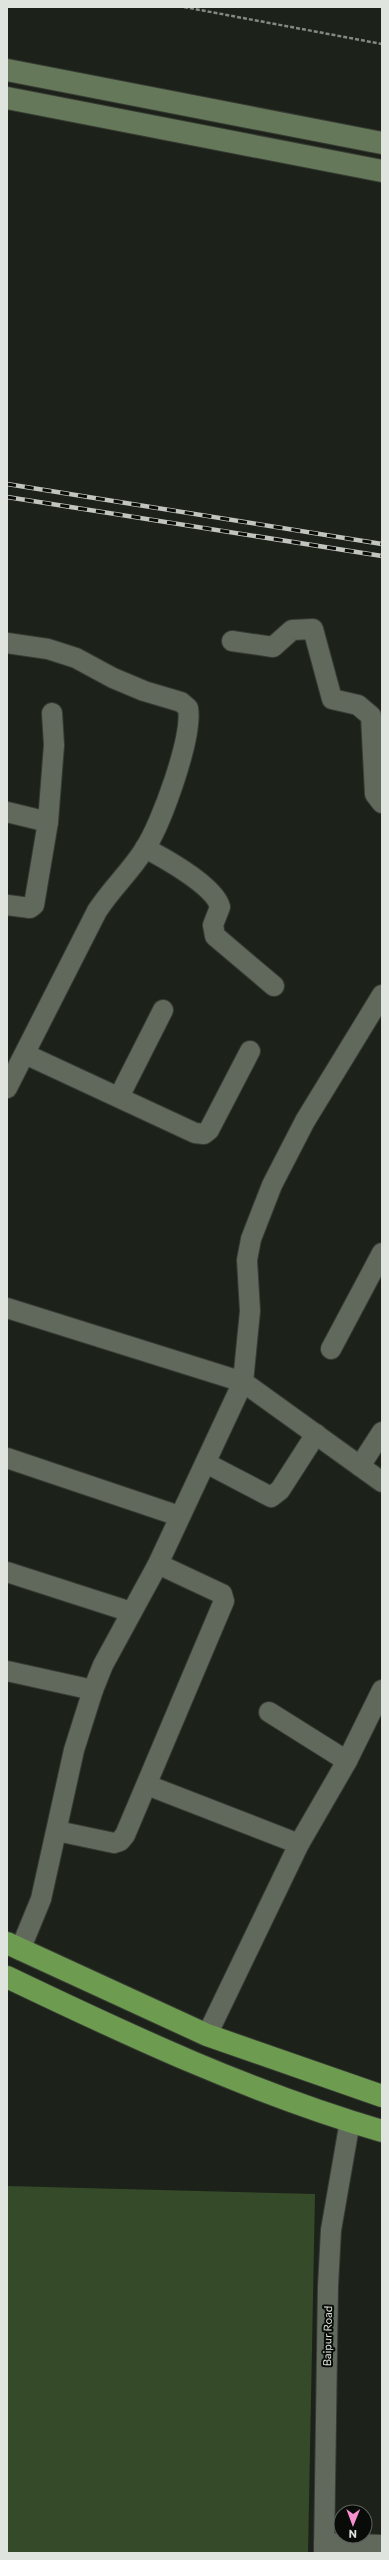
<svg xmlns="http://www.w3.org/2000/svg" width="389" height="2560" font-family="Commissioner,sans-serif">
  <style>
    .green { fill: #354a29 }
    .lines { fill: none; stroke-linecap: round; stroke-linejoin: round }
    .street-casing { stroke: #373b34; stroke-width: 22 }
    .secondary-casing { stroke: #373b34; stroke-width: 24 }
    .highway-casing { stroke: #373b34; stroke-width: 24 }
    .path { stroke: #838881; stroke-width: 2.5; stroke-dasharray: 4 2; stroke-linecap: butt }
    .street { stroke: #61695d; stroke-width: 20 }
    .secondary { stroke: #657859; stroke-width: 22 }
    .highway { stroke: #6d9b4f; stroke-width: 22 }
    .rail-casing { stroke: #c1c5be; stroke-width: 4.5 }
    .rail { stroke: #080b07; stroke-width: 3; stroke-dasharray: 9; stroke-linecap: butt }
    .labels { text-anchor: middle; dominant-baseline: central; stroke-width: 4; stroke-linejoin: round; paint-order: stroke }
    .street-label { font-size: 11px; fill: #e0e4de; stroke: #080b07 }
  </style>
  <rect width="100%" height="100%" fill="#1c2219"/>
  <polygon class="green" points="7,2186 315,2194 308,2553 7,2553"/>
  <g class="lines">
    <defs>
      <g id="street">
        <polyline points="232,641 273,647 292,630 313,629 332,699 358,705 371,716 375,794 382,803"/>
        <path d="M7,643l41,6 28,9 37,20 31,13 37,11 7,6c5,29 -27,117 -44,142 -14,22 -32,38 -47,61l-90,177"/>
        <polyline points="7,812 48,822 54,745 52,713"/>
        <path d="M145,848c19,10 70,38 75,59l-7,18 2,11 59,50"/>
        <polyline points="7,905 30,908 34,905 48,822"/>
        <polyline points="25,1054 195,1133 204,1134 209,1130 250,1051"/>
        <polyline points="119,1097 163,1010"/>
        <polyline points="7,1308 243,1382 250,1311 247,1260 251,1239 272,1185 305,1121 382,995"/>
        <polyline points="331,1349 382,1253"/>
        <polyline points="7,1458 179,1516"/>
        <polyline points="206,1463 271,1497 280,1490 316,1434"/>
        <polyline points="360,1466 382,1432"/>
        <polyline points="7,1572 131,1612"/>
        <polyline points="7,1671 93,1690"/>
        <polyline points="269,1712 347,1761"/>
        <polyline points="147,1785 299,1844"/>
        <polyline points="57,1831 114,1843 120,1841 125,1835 224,1601 222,1594 158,1564"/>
        <polyline points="20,1950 41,1899 74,1750 93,1690 103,1665 158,1564 243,1382 382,1482"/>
        <polyline points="207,2035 299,1844 347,1761 382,1690"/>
        <polyline points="324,2543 382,2545"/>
        <polyline points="324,2553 328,2286 331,2230 350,2121"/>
      </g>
      <g id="secondary">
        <polyline points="7,70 382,143"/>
        <polyline points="7,98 382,171"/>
      </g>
      <g id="highway">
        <polyline points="7,1943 207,2035 382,2096"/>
        <path d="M7,1977c121,58 245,116 375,154"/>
      </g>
    </defs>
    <use href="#street" class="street-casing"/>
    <use href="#secondary" class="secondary-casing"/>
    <use href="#highway" class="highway-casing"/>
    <polyline class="path" points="184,7 382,44"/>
    <use href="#street" class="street"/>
    <use href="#secondary" class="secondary"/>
    <use href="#highway" class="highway"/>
    <defs>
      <g id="rail">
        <polyline points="7,484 382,544"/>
        <polyline points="7,497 382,556"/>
      </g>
    </defs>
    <use href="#rail" class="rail-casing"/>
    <use href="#rail" class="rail"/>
  </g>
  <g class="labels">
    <g class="street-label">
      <text transform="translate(327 2336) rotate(-89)">Baipur Road</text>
    </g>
  </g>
  <rect width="389" height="2560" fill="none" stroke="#e0e4de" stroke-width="16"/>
  <g transform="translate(353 2524) rotate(181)"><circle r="19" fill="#080b07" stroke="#5e625d"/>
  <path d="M0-3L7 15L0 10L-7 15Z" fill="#f790cd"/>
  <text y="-6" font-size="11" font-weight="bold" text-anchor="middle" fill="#e0e4de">N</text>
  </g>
</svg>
